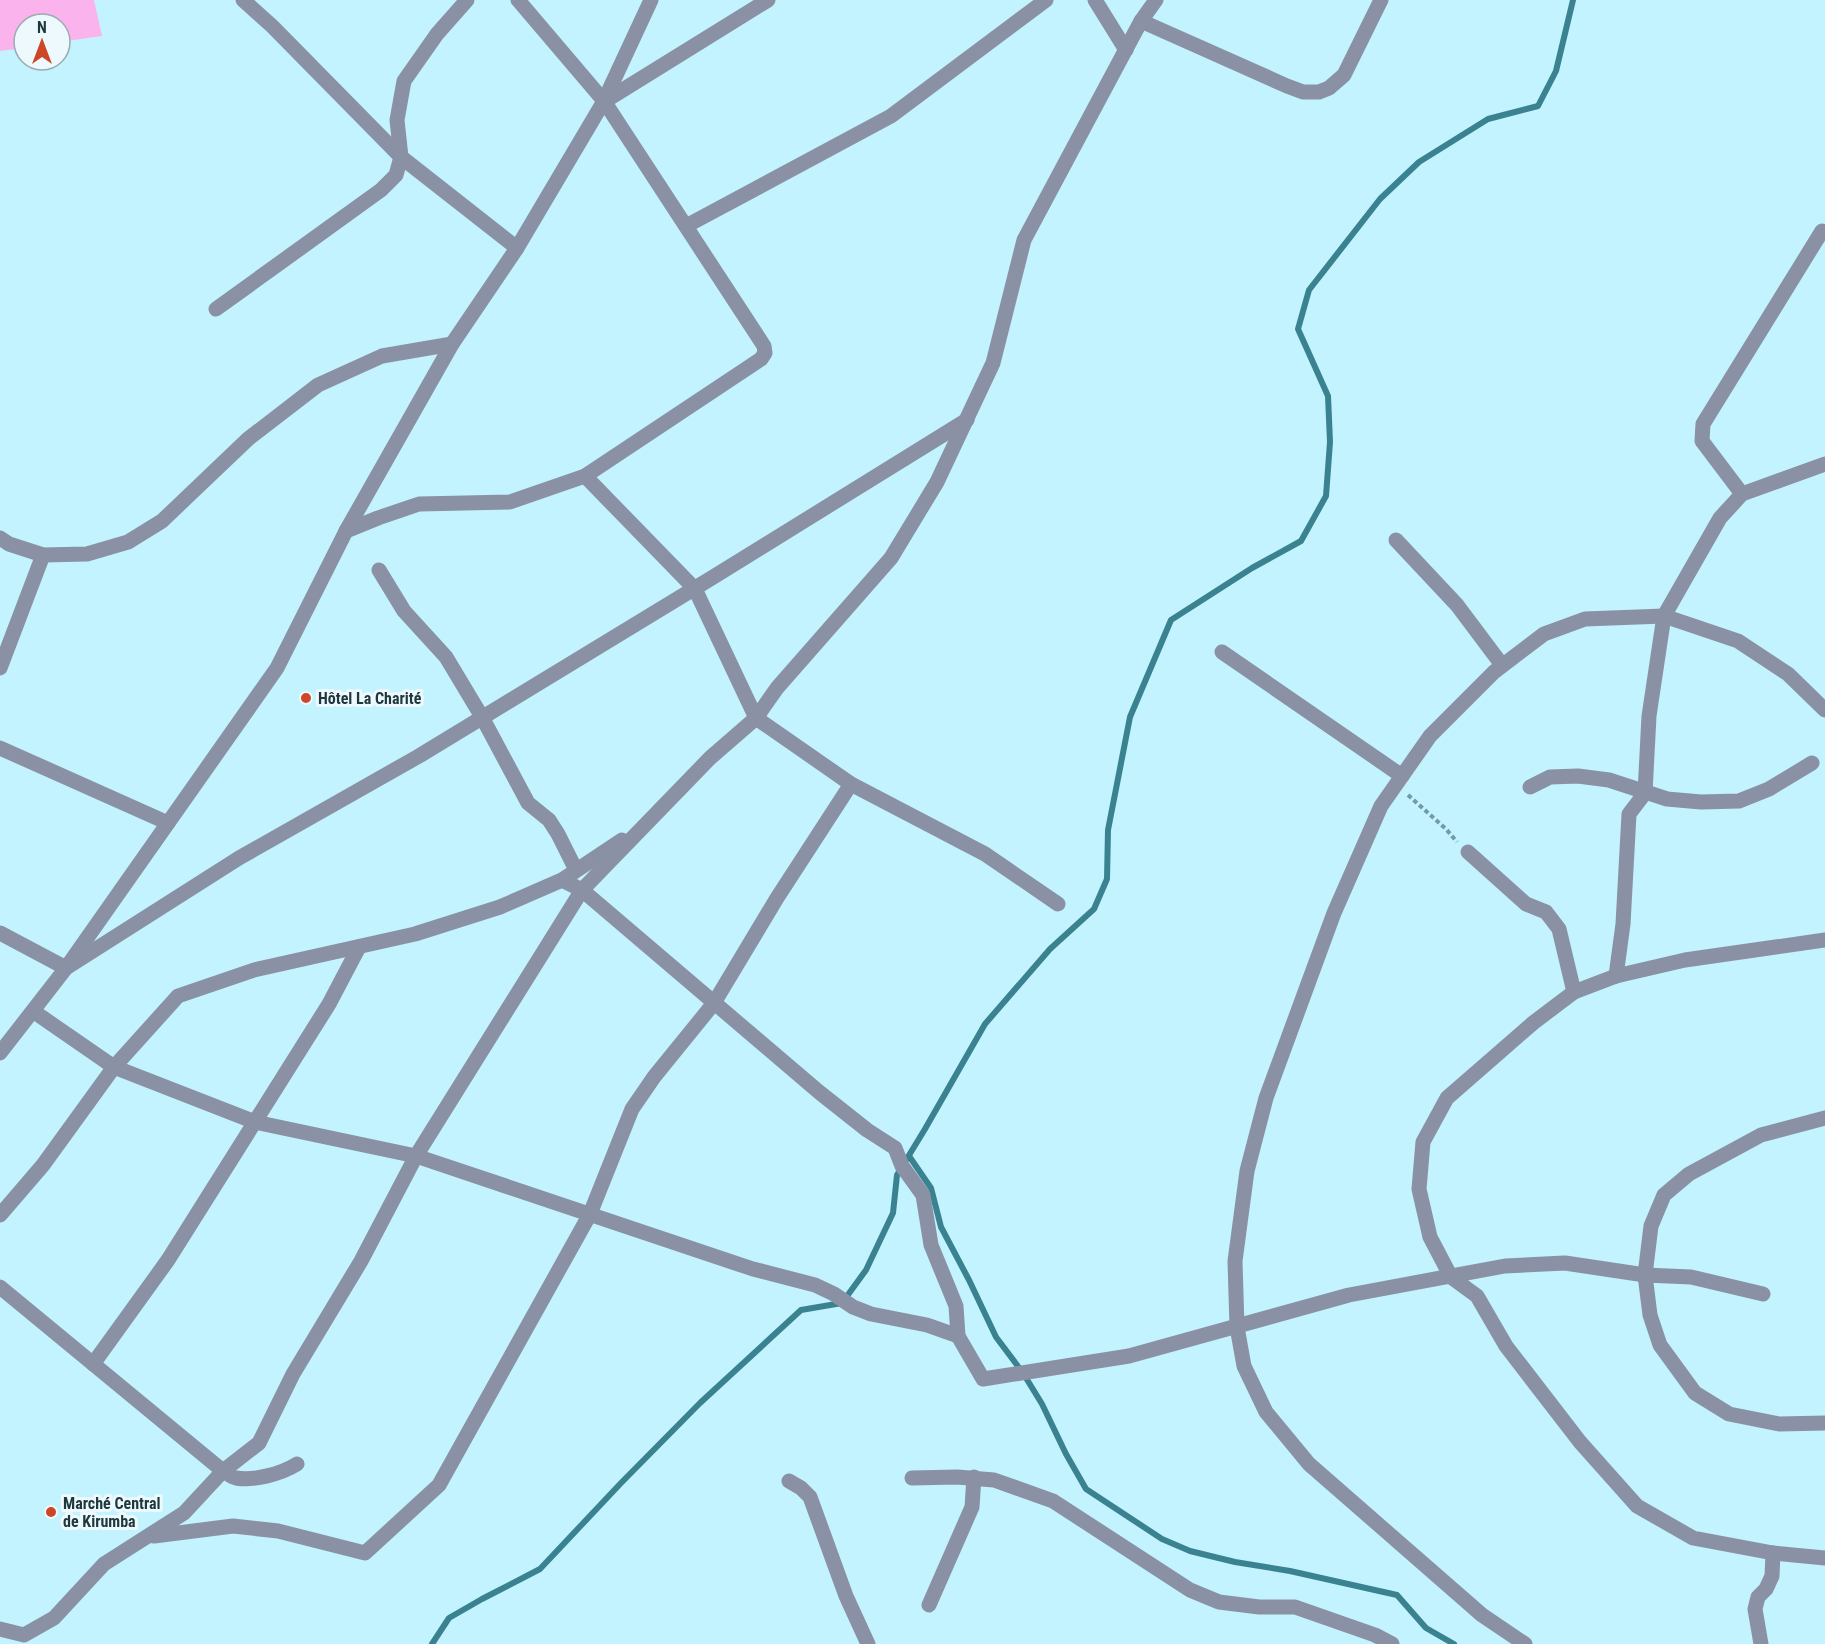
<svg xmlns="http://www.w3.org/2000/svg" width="1825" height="1644" font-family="'Roboto Condensed',sans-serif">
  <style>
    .green { fill: #fbb3ed }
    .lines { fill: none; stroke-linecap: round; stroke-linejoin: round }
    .stream { stroke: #3b8290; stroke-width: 6 }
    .path { stroke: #749aa3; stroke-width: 4; stroke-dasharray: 4.5 3; stroke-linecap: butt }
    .minor { stroke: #8b91a4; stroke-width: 15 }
    .poi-dot { fill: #cf4527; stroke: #edf9fc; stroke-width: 2 }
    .labels { text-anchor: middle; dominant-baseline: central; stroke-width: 6; stroke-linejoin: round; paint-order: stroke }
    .poi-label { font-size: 16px; font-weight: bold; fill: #1f383e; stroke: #edf9fc; text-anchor: start }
  </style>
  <rect width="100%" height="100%" fill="#c2f3ff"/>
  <polygon class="green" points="0,0 94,0 102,36 60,42 60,24 24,24 24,48 0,51"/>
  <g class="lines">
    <g class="stream">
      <polyline points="909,1156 931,1188 941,1227 969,1280 996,1337 1023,1373 1042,1404 1066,1454 1086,1489 1162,1539 1190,1551 1235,1562 1290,1571 1397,1595 1426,1628 1454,1644"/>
      <polyline points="432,1644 449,1618 482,1599 540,1569 621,1483 700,1403 801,1310 842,1303 866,1270 893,1213 897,1175 925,1129 985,1024 1050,949 1094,909 1107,879 1108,830 1130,717 1171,620 1252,568 1301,541 1326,496 1330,442 1328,396 1298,329 1309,290 1380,199 1419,162 1488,119 1538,106 1556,71 1573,0"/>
    </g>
    <polyline class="path" points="1408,795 1446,829 1457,842"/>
    <g class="minor">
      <polyline points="243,0 272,26 401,157 517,248"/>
      <polyline points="1095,0 1126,50"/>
      <polyline points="1141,21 1287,86 1303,92 1319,92 1329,88 1344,75 1381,0"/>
      <polyline points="605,101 768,0"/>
      <polyline points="686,226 891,116 1046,0"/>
      <polyline points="216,309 381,190 396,175 401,157 397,120 404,81 437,34 467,0"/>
      <polyline points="585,476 695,589 756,718 851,784 985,854 1058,904"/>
      <polyline points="1742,494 1702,441 1703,424 1822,231"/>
      <polyline points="346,531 378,518 419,504 510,502 585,476 761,359 765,353 764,346 604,101 518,0"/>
      <polyline points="0,538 9,544 43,555 87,554 128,542 162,521 248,439 318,385 382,356 452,344"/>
      <polyline points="1396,540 1457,605 1502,665"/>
      <polyline points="379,570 404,611 446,657 482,717 528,803 549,820 558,834 576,870"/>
      <polyline points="1222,652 1402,776"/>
      <polyline points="0,668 43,555"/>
      <polyline points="0,748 168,823"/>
      <polyline points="1530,787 1550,777 1578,776 1609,780 1667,799 1701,802 1739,801 1769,789 1812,763"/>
      <polyline points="1468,852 1526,904 1546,912 1559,929 1574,992"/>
      <polyline points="562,880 582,890 819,1092 867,1130 895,1148 902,1166 923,1195 931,1245 956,1306 958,1336"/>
      <polyline points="0,933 66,968 239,858 419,756 710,579 967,420"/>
      <polyline points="1825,940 1685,960 1616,976 1574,992 1533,1023 1447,1098 1423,1142 1419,1189 1430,1237 1451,1277 1477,1296 1506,1346 1580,1442 1637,1506 1693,1538 1773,1553 1825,1558"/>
      <polyline points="1616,976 1623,924 1629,814 1645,793 1649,716 1664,616 1720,518 1742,494 1825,464"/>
      <polyline points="33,1011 114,1067 255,1122 416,1156 753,1269 815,1285 834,1294 853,1307 871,1314 927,1325 958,1336 983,1379 1129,1356 1349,1295 1505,1266 1565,1263 1645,1275 1691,1277 1763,1294"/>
      <polyline points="0,1053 66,968 277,668 346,531 452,344 517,248 604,101 651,0"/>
      <polyline points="1825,1118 1761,1135 1689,1174 1664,1195 1651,1226 1645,1275 1650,1315 1660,1345 1695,1393 1729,1414 1779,1424 1825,1423"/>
      <polyline points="0,1215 43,1165 114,1067 178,996 254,970 415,934 500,907 562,880 622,840"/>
      <path d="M0,1287l223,184c4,2 8,6 13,7 18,3 45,-4 61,-14"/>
      <polyline points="93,1364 168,1260 329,1004 359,947"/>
      <polyline points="912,1478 957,1477 994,1480 1053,1501 1190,1590 1219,1602 1259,1607 1295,1607 1375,1635 1392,1644"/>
      <polyline points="789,1481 801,1488 810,1497 846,1596 868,1644"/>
      <polyline points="154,1536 233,1526 278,1531 365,1553 439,1485 590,1214 632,1109 654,1077 714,1003 777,898 851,784"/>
      <polyline points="929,1605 972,1507 974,1477"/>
      <polyline points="0,1629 24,1635 54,1618 104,1564 184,1513 223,1471 259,1443 293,1374 361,1261 416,1156 582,890 710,758 756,718 777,688 891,558 937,482 993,363 1024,240 1141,21 1156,0"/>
      <polyline points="1525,1644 1482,1615 1309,1464 1266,1412 1244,1366 1237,1327 1235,1261 1247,1171 1266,1098 1334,913 1381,806 1430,736 1494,672 1544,634 1585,619 1664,616 1738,641 1788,674 1825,710"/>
      <polyline points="1761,1644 1755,1609 1758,1597 1766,1589 1772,1576 1773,1553"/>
    </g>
  </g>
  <g class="poi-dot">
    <circle cx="306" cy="698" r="6"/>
    <circle cx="51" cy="1512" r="6"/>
  </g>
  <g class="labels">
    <g class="poi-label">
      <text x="318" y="698">Hôtel La Charité</text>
      <text x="63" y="1503">Marché Central<tspan x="63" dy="18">de Kirumba</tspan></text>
    </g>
  </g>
  <g transform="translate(42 42)"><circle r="28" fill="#edf9fc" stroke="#9bacb0" stroke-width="1.5"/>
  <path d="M0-4.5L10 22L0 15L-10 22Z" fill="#cf4527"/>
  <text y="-9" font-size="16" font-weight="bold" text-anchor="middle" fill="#1f383e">N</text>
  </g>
</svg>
